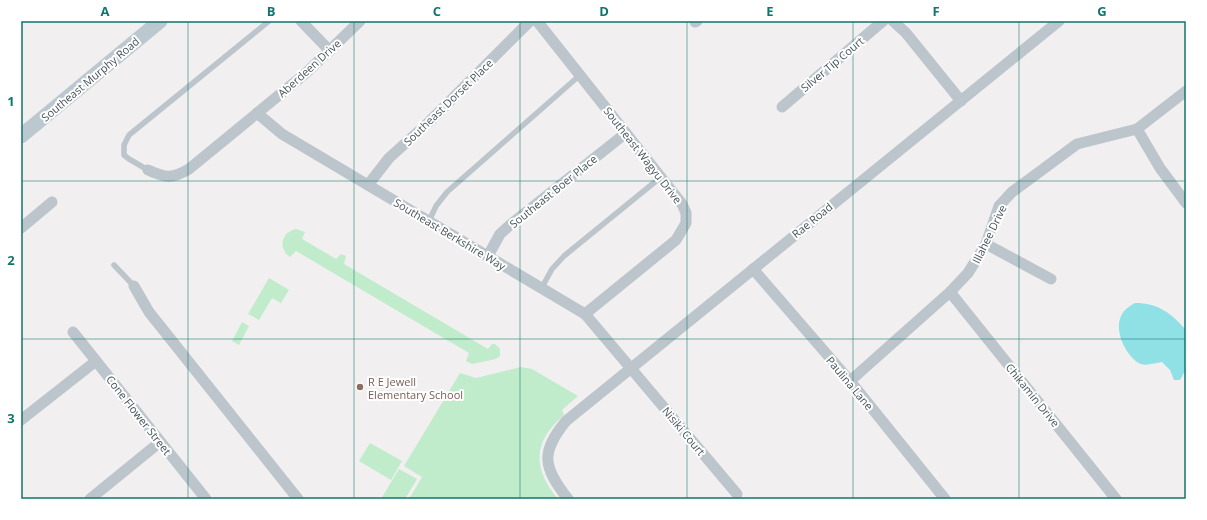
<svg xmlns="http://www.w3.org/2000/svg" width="1207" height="520" font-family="'Open Sans',sans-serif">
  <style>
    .green { fill: #c0eccb }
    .water { fill: #90e1e6 }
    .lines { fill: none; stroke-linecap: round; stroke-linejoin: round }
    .service { stroke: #bbc5cb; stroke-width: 5.5 }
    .minor { stroke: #bbc5cb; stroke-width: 11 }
    .secondary { stroke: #bcc8cf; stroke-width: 15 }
    .grid { fill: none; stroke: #0f766e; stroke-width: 1; stroke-opacity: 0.55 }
    .education-dot { fill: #8d6e63; stroke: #fff; stroke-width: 1.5 }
    .labels { text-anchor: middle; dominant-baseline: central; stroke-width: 4; stroke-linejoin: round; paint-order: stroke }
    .street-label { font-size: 11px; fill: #48555b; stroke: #fff }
    .education-label { font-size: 11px; fill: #785e54; stroke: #fff; text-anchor: start }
    .neatline { fill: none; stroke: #0f766e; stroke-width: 1.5 }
    .grid-label { font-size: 13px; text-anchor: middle; font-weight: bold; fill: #0f766e }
  </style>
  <rect width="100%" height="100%" fill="#f1efef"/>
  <g class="green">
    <path d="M296,229l9,3 -3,7 34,20 5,-5 5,2 -2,8 144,85 4,-5h3l5,5v7l-4,3 -24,5 -6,-3 3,-8 -173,-102 -6,6c-12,-8 -9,-25 6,-28z"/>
    <polygon points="269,278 289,290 281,303 272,298 259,320 248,314"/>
    <polygon points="242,322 249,326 239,345 232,341"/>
    <path d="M521,367l11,2 46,27 -16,14 2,5c-31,26 -32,53 -6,84h-149l13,-22 -18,-11 56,-93 16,5z"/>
    <polygon points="370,443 402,461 391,480 359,461"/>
    <polygon points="399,469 417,479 405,499 381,499"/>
  </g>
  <path class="water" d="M1135,303c23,0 36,10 51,27v39l-6,11h-6l-4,-10 -8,-8c-7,1 -15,4 -21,2 -14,-6 -26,-31 -21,-45 2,-8 8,-12 15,-16z"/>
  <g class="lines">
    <g class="service">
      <polyline points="148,170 129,159 124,155 124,145 129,135 269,21"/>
      <polyline points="429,221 436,206 447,192 580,75"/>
      <polyline points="114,265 134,286"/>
      <polyline points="541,289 552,269 564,256 661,177"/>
    </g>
    <g class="minor">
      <polyline points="301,21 330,51"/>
      <polyline points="537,21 682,204 686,213 686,223 676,240 585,314"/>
      <polyline points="893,21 906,33 961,101"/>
      <polyline points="695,22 697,21"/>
      <polyline points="782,107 883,21"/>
      <polyline points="257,113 282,134 585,314 737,494"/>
      <polyline points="1137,129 1160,168 1186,203"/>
      <path d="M148,170c18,8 24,9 41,-1l117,-96 54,-52"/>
      <polyline points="368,185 389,158 429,122 530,21"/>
      <polyline points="21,228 52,202"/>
      <polyline points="986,244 1051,279"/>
      <polyline points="488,256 500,234 510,225 626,133"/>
      <polyline points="753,269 850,381 945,499"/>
      <polyline points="134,286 149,312 298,499"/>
      <polyline points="950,292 1116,499"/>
      <polyline points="73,332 206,499"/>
      <polyline points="850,381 950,292 968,273 986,244 999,206 1012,192 1077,144 1137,129 1186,91"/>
      <polyline points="21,420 96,361"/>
      <polyline points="90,499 160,442"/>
      <path d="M568,499c-25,-32 -28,-46 -2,-78l493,-400"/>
    </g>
    <polyline class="secondary" points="21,136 160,21"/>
  </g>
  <path class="grid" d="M188,21v478M354,21v478M520,21v478M687,21v478M853,21v478M1019,21v478M21,181h1165M21,339h1165"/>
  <circle class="education-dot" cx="360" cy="387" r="4"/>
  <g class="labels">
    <g class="street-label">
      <text transform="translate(832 64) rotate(-40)">Silver Tip Court</text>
      <text transform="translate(309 68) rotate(-42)">Aberdeen Drive</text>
      <text transform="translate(90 79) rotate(-40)">Southeast Murphy Road</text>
      <text transform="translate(448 102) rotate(-44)">Southeast Dorset Place</text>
      <text transform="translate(643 155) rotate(52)">Southeast Wagyu Drive</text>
      <text transform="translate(553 191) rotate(-39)">Southeast Boer Place</text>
      <text transform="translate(812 220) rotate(-39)">Rae Road</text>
      <text transform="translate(450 234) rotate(31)">Southeast Berkshire Way</text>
      <text transform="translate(989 234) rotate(-64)">Illahee Drive</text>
      <text transform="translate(850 383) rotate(50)">Paulina Lane</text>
      <text transform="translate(1033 395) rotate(51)">Chikamin Drive</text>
      <text transform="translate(139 415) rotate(52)">Cone Flower Street</text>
      <text transform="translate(684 431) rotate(50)">Nisiki Court</text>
    </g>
    <g class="education-label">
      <text x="368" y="381">R E Jewell<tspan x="368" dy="13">Elementary School</tspan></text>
    </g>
  </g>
  <rect width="1207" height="520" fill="none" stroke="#ffffff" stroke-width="44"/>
  <rect x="22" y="22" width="1163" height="476" class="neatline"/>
  <g class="grid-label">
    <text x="105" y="16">A</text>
    <text x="271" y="16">B</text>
    <text x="437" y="16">C</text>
    <text x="604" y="16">D</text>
    <text x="770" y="16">E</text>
    <text x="936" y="16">F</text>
    <text x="1102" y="16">G</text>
    <text x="11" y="106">1</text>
    <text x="11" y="265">2</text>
    <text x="11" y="423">3</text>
  </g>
</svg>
